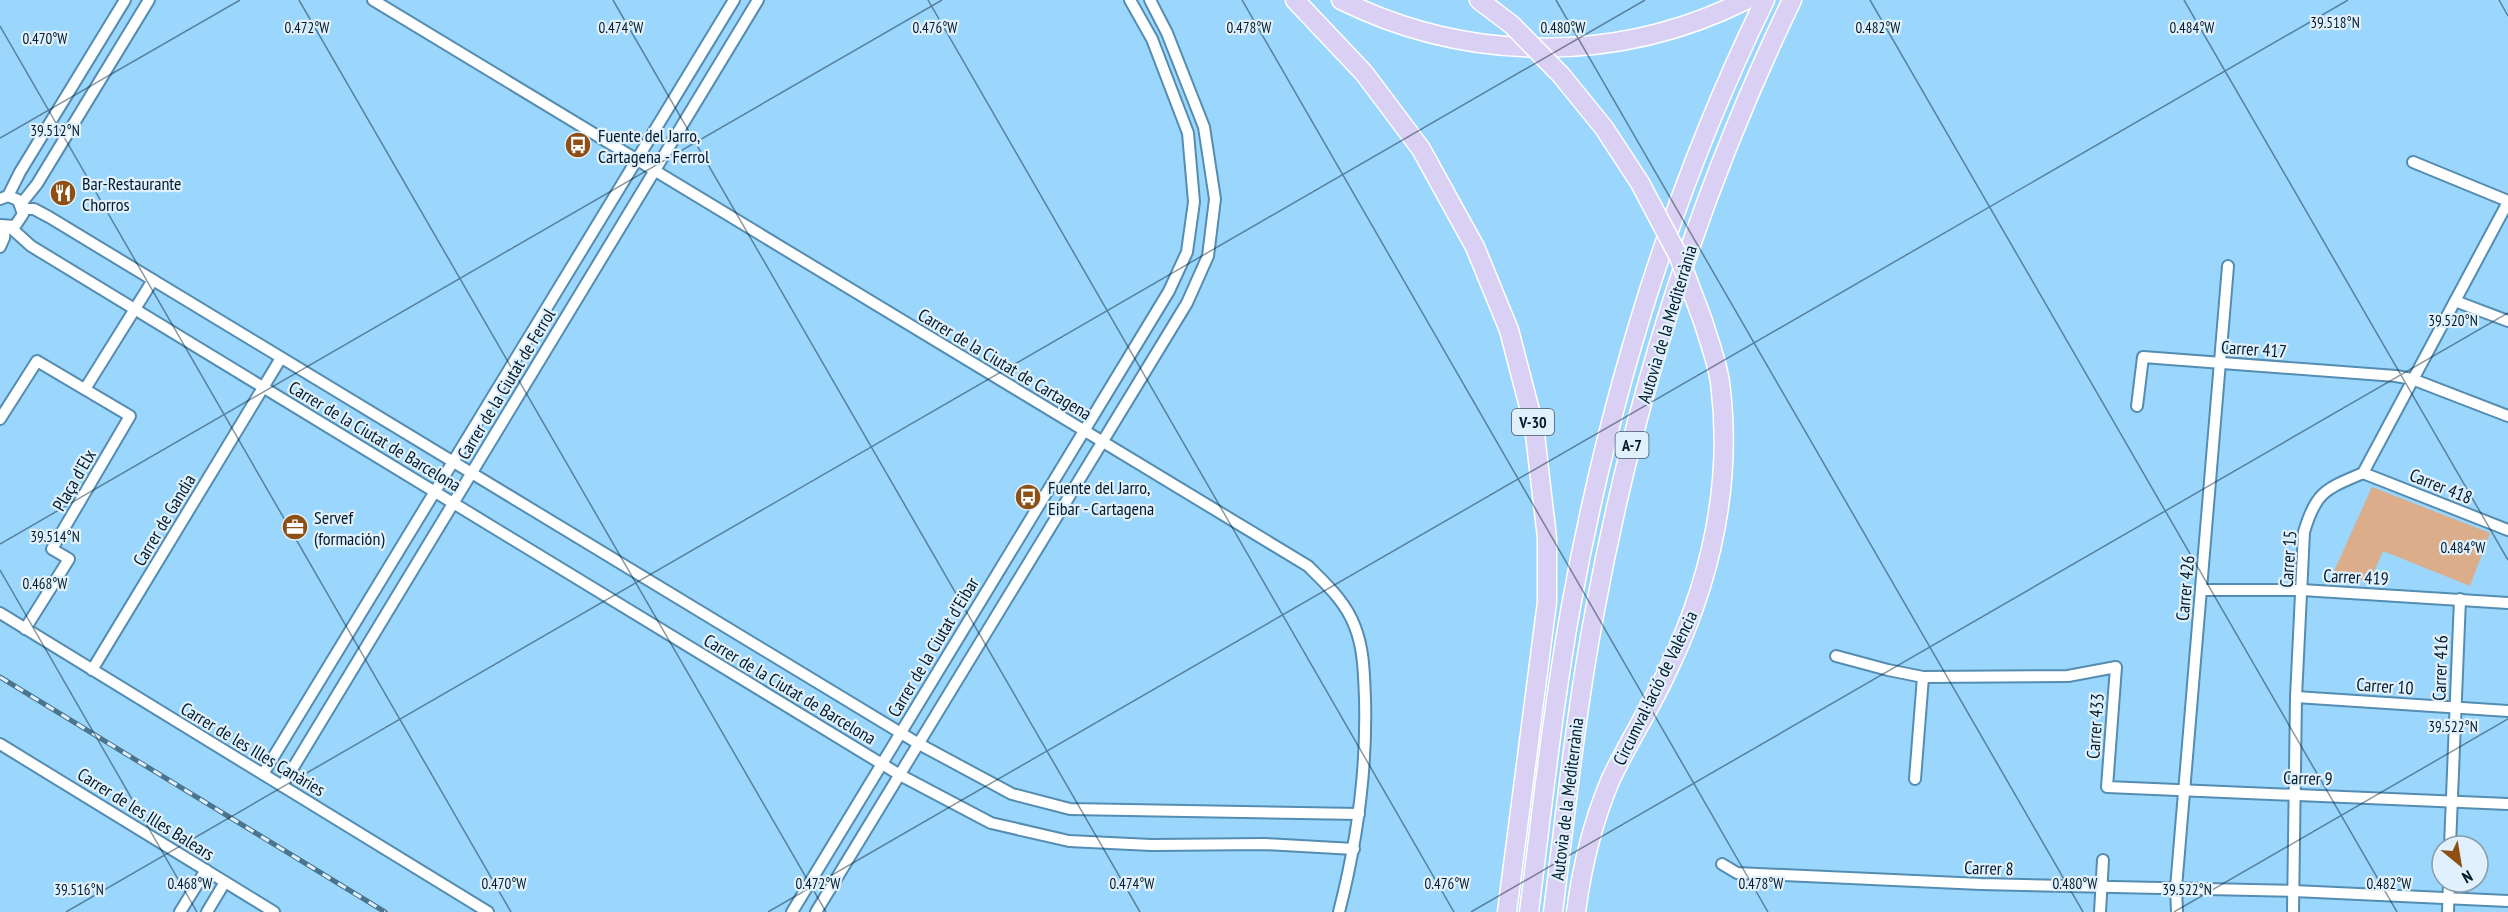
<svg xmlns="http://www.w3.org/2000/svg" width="2508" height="912" font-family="'PT Sans Narrow',sans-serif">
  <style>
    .green { fill: #dbad8a }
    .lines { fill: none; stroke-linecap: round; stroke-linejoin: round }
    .minor-casing { stroke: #548db1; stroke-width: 14 }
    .motorway-casing { stroke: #fff; stroke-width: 21 }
    .minor { stroke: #fff; stroke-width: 10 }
    .motorway { stroke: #dad0f3; stroke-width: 18 }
    .rail-casing { stroke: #4b748d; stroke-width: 5 }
    .rail { stroke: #e0f1fd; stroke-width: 3; stroke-dasharray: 9; stroke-linecap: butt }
    .motorway-bridge-casing { stroke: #fff; stroke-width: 21; stroke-linecap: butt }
    .motorway-bridge { stroke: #dad0f3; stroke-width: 18 }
    .ticks { fill: none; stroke: #031a28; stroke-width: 1.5; stroke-opacity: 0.45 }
    .labels { text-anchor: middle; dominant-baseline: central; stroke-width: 4.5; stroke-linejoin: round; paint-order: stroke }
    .shield { fill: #e0f1fd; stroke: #455a68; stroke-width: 1.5 }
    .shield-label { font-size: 16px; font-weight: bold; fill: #031a28 }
    .poi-label { font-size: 18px; fill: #031a28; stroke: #e0f1fd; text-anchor: start }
    .street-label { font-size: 18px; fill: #031a28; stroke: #e0f1fd }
    .ticks-label { font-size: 15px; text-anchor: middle; fill: #031a28; stroke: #e0f1fd; stroke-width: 4.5; stroke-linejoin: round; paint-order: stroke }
  </style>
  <rect width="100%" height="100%" fill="#9bd6fd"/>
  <polygon class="green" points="2372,487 2490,533 2470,586 2383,551 2370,581 2331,578"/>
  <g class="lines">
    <defs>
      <g id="minor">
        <path d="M373,0l935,566c18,18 38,36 47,61 9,23 9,48 10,72 2,72 -8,143 -26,213"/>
        <polyline points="2413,162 2508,201"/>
        <polyline points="8,196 20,172 125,0"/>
        <polyline points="0,199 8,196 18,200 23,214 15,226 0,225"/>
        <polyline points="21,204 37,184 149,0"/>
        <polyline points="23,209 34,209 49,217 919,744 1012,794 1070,809 1359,814"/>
        <polyline points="10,227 31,246 900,775 991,823 1069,841 1151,845 1265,844 1354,849"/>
        <polyline points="0,247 4,238 5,227"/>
        <polyline points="2455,301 2508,321"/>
        <polyline points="85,389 153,280"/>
        <polyline points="2137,406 2143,357 2396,376 2412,379 2508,416"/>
        <polyline points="0,419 37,361 130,416 52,549 69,559 25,629"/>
        <polyline points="2363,473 2508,530"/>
        <polyline points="2202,590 2302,590 2508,603"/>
        <polyline points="0,613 488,912"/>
        <polyline points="1836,656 1888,670 1923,677 2068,676 2116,667 2107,787 2508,804"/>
        <polyline points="92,670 281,358"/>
        <polyline points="2296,697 2508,711"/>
        <polyline points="0,744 274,912"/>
        <polyline points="263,774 734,0"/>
        <polyline points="1915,779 1923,677"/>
        <polyline points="282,786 758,0"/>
        <polyline points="2450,846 2460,599"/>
        <polyline points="1722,864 1737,873 1981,884 2294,891 2508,901"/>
        <polyline points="180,912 206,870"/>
        <polyline points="207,912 225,882"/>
        <polyline points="792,912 1169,291 1187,252 1194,202 1188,133 1152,39 1130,0"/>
        <polyline points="816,912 1187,303 1208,256 1215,199 1204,127 1167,33 1150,0"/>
        <polyline points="2100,912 2103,860"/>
        <polyline points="2177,912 2176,888 2228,266"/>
        <path d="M2293,912l3,-215 8,-165c12,-41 22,-43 59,-59l145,-271"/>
        <polyline points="2448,912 2449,882"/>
      </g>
      <g id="motorway">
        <polyline points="1295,0 1364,73 1421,149 1475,247 1509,330 1534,426 1547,538 1547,602 1507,912"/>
        <path d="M1341,0c127,63 277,64 405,0"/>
        <polyline points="1479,0 1512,25"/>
        <polyline points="1561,75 1604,128 1640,183"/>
        <path d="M1529,912c13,-102 24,-205 42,-306 38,-209 101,-416 194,-606"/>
        <path d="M1553,912c13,-101 23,-202 42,-302 39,-211 104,-417 197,-610"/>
        <path d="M1576,912c6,-46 16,-88 34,-131 17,-37 40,-72 57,-109 44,-91 66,-188 53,-290 -3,-20 -11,-41 -17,-61"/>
      </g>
    </defs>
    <use href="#minor" class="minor-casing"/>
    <use href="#motorway" class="motorway-casing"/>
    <use href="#minor" class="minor"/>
    <use href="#motorway" class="motorway"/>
    <defs>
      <polyline id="rail" points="0,677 385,912"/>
    </defs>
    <use href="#rail" class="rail-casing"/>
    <use href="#rail" class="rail"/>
    <defs>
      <g id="motorway-bridge">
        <polyline points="1512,25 1561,75"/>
        <polyline points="1640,183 1679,257 1703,321"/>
      </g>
    </defs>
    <use href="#motorway-bridge" class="motorway-bridge-casing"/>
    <use href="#motorway-bridge" class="motorway-bridge"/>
  </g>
  <path class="ticks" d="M299,0l527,912M613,0l527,912M928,0l526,912M1242,0l526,912M1556,0l527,912M1870,0l527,912M2184,0l324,560M2499,0l9,16M0,26l511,886M0,138l240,-138M0,544l942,-544M0,570l197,342M66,912l1579,-912M768,912l1580,-912M1471,912l1037,-599M2174,912l334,-193"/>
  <defs>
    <symbol id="bus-disc" viewBox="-11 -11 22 22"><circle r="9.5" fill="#8e4f15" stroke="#e0f1fd"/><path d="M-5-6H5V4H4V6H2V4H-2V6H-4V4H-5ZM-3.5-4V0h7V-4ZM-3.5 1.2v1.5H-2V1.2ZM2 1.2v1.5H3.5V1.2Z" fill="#fff"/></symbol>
    <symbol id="restaurant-disc" viewBox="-11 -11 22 22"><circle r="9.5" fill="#8e4f15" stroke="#e0f1fd"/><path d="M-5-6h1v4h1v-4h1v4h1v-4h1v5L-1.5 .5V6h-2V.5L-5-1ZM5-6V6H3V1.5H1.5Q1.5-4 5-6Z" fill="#fff"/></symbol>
    <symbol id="office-disc" viewBox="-11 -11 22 22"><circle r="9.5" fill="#8e4f15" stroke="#e0f1fd"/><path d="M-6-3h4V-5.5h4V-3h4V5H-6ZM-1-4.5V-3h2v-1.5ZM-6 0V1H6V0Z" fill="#fff"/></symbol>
  </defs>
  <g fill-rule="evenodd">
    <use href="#bus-disc" x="563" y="130" width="30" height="30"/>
    <use href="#restaurant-disc" x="48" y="178" width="30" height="30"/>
    <use href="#bus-disc" x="1013" y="482" width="30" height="30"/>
    <use href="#office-disc" x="280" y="512" width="30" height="30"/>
  </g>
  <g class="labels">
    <g class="shield">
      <rect x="1512" y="409" width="42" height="26" rx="4.5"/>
      <rect x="1615.5" y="432" width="33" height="26" rx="4.5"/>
    </g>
    <g class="shield-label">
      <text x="1533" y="422">V-30</text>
      <text x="1632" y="445">A-7</text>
    </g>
    <g class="poi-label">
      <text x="598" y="135">Fuente del Jarro,<tspan x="598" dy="21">Cartagena - Ferrol</tspan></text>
      <text x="82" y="183">Bar-Restaurante<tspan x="82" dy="21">Chorros</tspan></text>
      <text x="1048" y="487">Fuente del Jarro,<tspan x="1048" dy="21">Eibar - Cartagena</tspan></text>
      <text x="314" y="517">Servef<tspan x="314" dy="21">(formación)</tspan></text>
    </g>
    <g class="street-label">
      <text transform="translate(1667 324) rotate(-73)">Autovia de la Mediterrània</text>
      <text transform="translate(2254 349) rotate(4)">Carrer 417</text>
      <text transform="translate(1005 364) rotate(31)">Carrer de la Ciutat de Cartagena</text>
      <text transform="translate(506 384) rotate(-59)">Carrer de la Ciutat de Ferrol</text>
      <text transform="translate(375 436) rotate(31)">Carrer de la Ciutat de Barcelona</text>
      <text transform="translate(74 480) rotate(-60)">Plaça d'Elx</text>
      <text transform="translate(2441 486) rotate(22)">Carrer 418</text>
      <text transform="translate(164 520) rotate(-59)">Carrer de Gandia</text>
      <text transform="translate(2288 559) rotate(-86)">Carrer 15</text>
      <text transform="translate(2356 577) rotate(3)">Carrer 419</text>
      <text transform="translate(2185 588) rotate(-85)">Carrer 426</text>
      <text transform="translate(933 647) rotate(-59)">Carrer de la Ciutat d'Eibar</text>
      <text transform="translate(2440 668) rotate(-88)">Carrer 416</text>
      <text transform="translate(2385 686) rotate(4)">Carrer 10</text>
      <text transform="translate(1655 688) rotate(-64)">Circumval·lació de València</text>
      <text transform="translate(790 689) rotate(31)">Carrer de la Ciutat de Barcelona</text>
      <text transform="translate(2095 726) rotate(-86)">Carrer 433</text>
      <text transform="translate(253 749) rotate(31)">Carrer de les Illes Canàries</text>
      <text transform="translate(2308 778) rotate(2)">Carrer 9</text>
      <text transform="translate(1567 799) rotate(-83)">Autovia de la Mediterrània</text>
      <text transform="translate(146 814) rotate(32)">Carrer de les Illes Balears</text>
      <text transform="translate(1989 868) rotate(2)">Carrer 8</text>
    </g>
  </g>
  <g class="ticks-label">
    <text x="2335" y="28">39.518°N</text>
    <text x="1563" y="33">0.480°W</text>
    <text x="307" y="33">0.472°W</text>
    <text x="621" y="33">0.474°W</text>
    <text x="935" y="33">0.476°W</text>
    <text x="1249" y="33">0.478°W</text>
    <text x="1878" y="33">0.482°W</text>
    <text x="2192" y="33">0.484°W</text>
    <text x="45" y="44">0.470°W</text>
    <text x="55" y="136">39.512°N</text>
    <text x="2453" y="326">39.520°N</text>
    <text x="55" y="542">39.514°N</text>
    <text x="2463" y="553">0.484°W</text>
    <text x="45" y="589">0.468°W</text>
    <text x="2453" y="732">39.522°N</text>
    <text x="190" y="889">0.468°W</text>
    <text x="504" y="889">0.470°W</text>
    <text x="818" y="889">0.472°W</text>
    <text x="1132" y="889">0.474°W</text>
    <text x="1447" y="889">0.476°W</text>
    <text x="1761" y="889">0.478°W</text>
    <text x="2075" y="889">0.480°W</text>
    <text x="2389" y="889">0.482°W</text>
    <text x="79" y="895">39.516°N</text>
    <text x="2187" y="895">39.522°N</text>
  </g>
  <g transform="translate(2460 864) rotate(150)"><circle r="28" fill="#e0f1fd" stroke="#889ba8" stroke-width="1.5"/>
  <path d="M0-4.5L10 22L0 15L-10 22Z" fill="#8e4f15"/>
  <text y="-9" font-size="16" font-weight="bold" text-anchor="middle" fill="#031a28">N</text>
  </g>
</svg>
